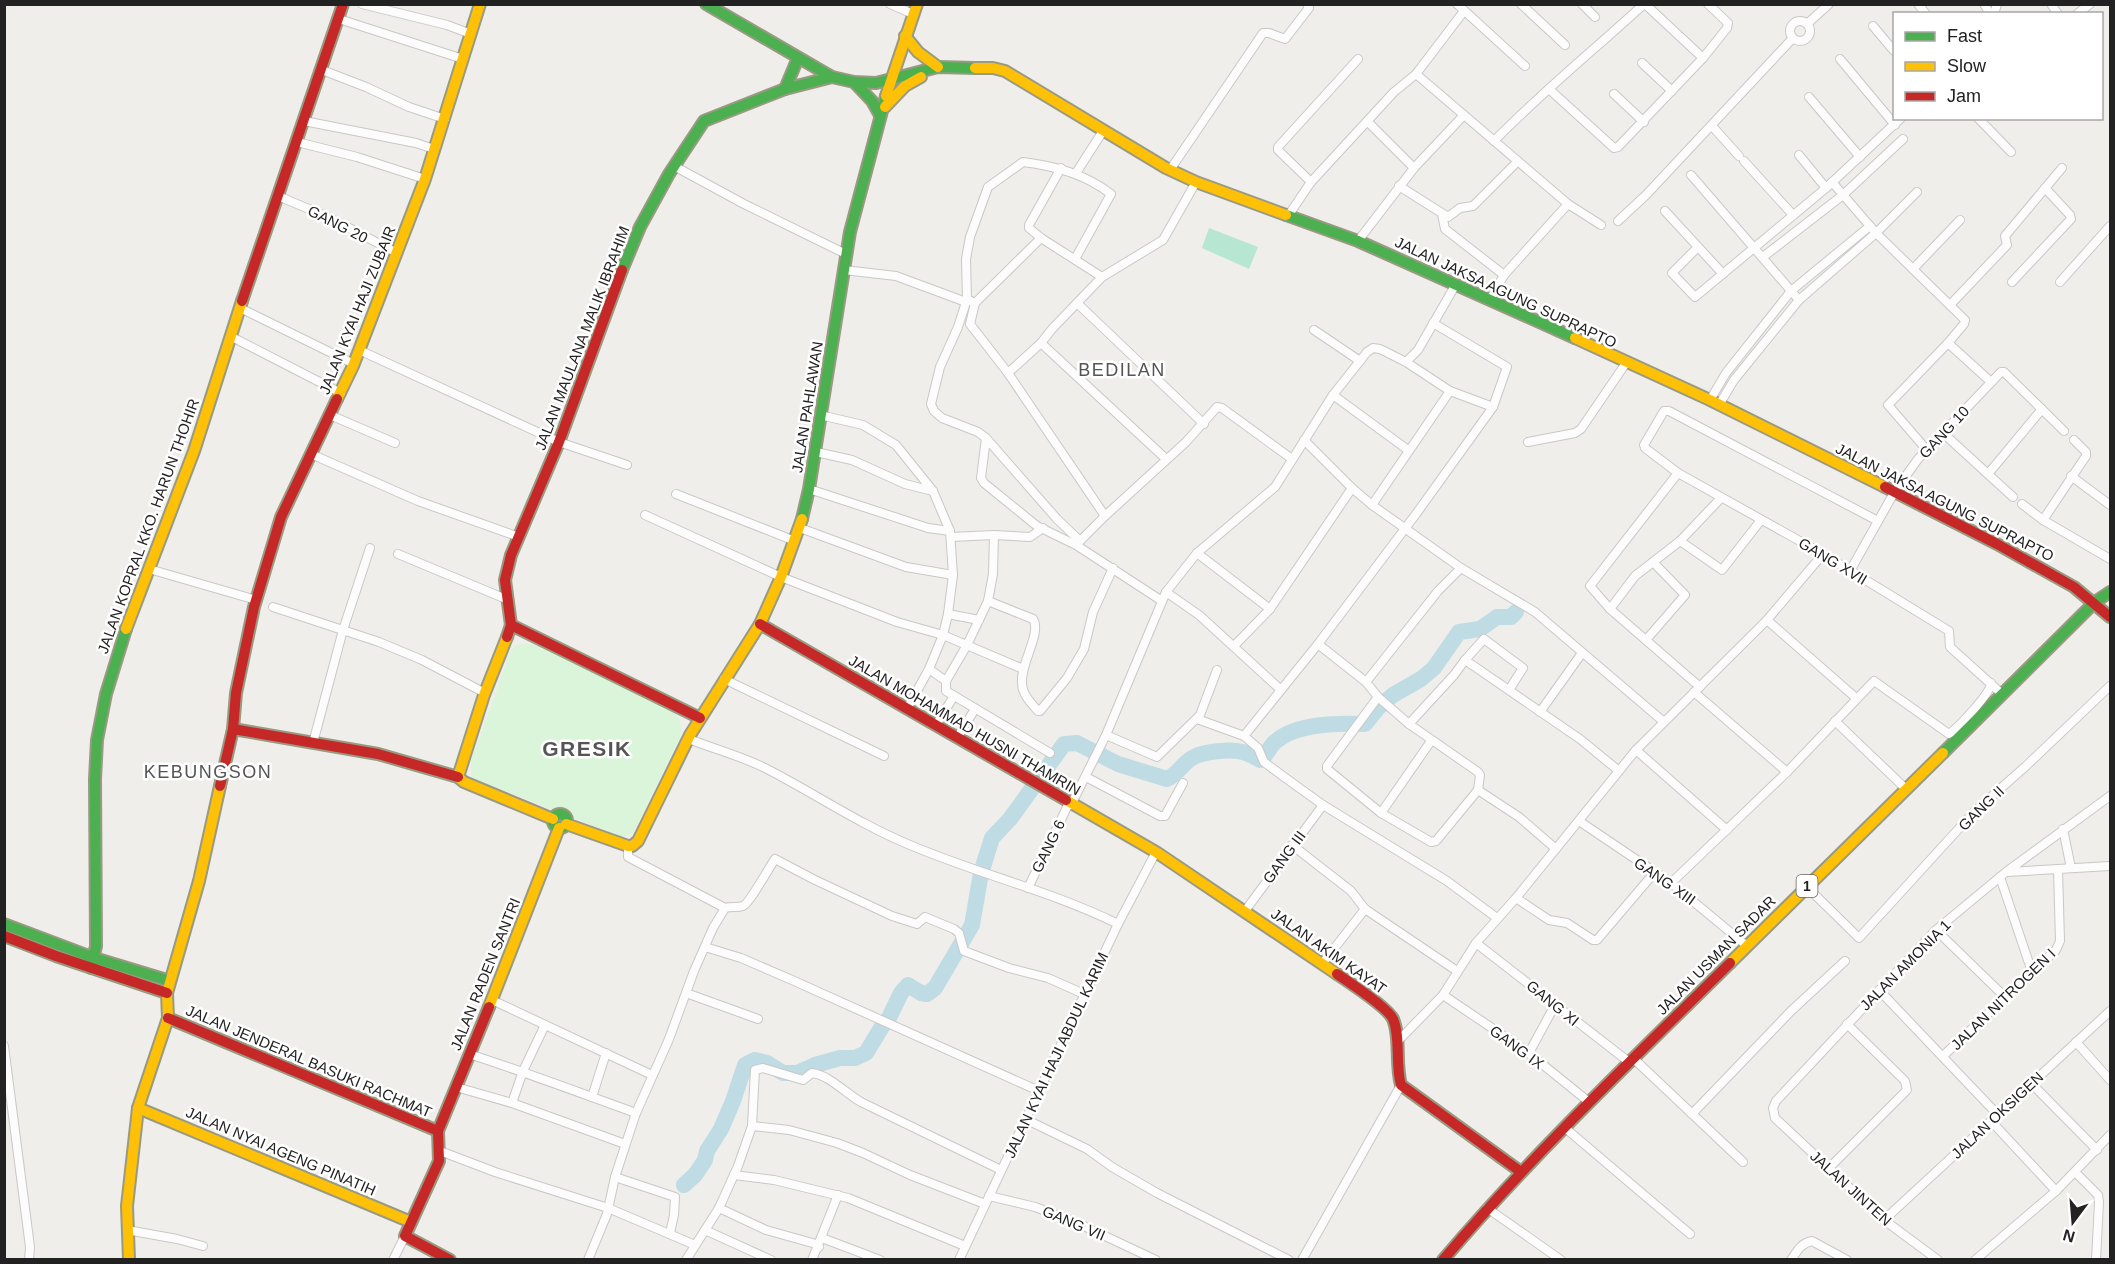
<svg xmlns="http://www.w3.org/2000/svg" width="2115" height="1264" font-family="Helvetica,sans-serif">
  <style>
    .park { fill: #daf5da }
    .pitch { fill: #b7e6d2 }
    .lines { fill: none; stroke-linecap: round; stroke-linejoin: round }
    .river { stroke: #bfdbe3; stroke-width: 16 }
    .street-casing { stroke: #c9c8c7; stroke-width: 10 }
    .fast-casing { stroke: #999a82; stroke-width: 14 }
    .slow-casing { stroke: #999a82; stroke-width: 14 }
    .jam-casing { stroke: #999a82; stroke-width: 14 }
    .street { stroke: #fdfcfc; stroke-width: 8 }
    .fast { stroke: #4caf50; stroke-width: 10 }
    .slow { stroke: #ffc107; stroke-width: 10 }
    .jam { stroke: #c62828; stroke-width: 10 }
    .labels { text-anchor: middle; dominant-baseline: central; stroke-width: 5; stroke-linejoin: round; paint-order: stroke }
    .shield { fill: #fff; stroke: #646464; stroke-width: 1.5 }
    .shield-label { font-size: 14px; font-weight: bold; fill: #222 }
    .street-label { font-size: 15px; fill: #222; stroke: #fff }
    .quarter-label { font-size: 18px; letter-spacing: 1.5px; fill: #555; stroke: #fff }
    .district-label { font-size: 21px; font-weight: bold; letter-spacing: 1.5px; fill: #555; stroke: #fff }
  </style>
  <rect width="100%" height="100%" fill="#f0eeeb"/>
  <path class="park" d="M524,644h9l139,65c8,10 11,16 8,28l-47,96 -11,4 -147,-58 -4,-4v-14l40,-111 5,-5z"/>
  <polygon class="pitch" points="1209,228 1258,247 1249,269 1202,248"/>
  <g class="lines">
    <path class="river" d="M684,1185l11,-10 10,-15 2,-9 14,-22 12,-28 12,-36 10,-5 12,3 16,10h14l18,-8 25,-7h15l11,-5 17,-28 4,-3 14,-29 7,-8 13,8 6,1 8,-6 37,-63 9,-52 11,-35 18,-19 54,-75 13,-1 41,21 49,15c11,-5 15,-15 25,-21 11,-7 39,-9 51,-6 6,2 12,5 17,8 7,-4 9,-13 15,-18 21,-19 64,-19 90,-18l13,-16 15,-13 28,-16 13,-11 25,-36 21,-3 17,-12h14l5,-5"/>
    <defs>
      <g id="street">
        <polyline points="362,4 447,25 471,34"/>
        <polyline points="890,4 913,14"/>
        <polyline points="1457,4 1525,66"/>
        <polyline points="1521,4 1565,45"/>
        <polyline points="1582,4 1595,17"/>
        <polyline points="1645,4 1703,58"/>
        <polyline points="1918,4 1926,14"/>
        <polyline points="1984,4 1990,14"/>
        <polyline points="2051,4 2058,14"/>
        <polyline points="1994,14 1997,4"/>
        <polyline points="2077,14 2090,4"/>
        <polyline points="339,19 463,59"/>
        <circle cx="1800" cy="31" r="10"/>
        <polyline points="1807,24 1829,4"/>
        <polyline points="1873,26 1894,51"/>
        <polyline points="1840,59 1895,125"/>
        <polyline points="1642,63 1672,91"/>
        <polyline points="322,70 366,87 409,107 445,119"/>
        <polyline points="1416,74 1568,204 1601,225"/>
        <polyline points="1549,89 1614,148 1618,147 1703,58 1727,28 1728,23 1708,4"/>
        <polyline points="1614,94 1644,122"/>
        <polyline points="1809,97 1860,157"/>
        <polyline points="1978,118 2011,152"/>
        <polyline points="304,121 416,143 434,149"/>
        <polyline points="1368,122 1414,168"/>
        <polyline points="1712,126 1739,156"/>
        <path d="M1494,141c47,-48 100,-91 150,-137"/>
        <polyline points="297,142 357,157 425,179"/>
        <polyline points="1799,155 1826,188"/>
        <polyline points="1744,161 1793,215"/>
        <polyline points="674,166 744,204 846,254"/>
        <polyline points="1061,168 1029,225 1029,228 1041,238 1102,277"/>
        <polyline points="1170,170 1263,33 1269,33 1285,39 1309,8 1307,4"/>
        <polyline points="1076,173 1103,131"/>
        <polyline points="1691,175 1799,300"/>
        <polyline points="1311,182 1278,150 1278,147 1358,59"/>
        <polyline points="1832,182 1876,233 1965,320 1964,324 1948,343 1888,405 1926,449"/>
        <polyline points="1399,186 1448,217 1460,208 1473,206 1518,161"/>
        <polyline points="278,196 328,217 397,253"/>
        <polyline points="1665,211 1723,274"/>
        <polyline points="1442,214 1445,229 1504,275"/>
        <polyline points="1288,216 1311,182 1394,92 1416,74 1464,11"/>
        <polyline points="1618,221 1646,195 1793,38"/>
        <polyline points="1041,238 975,303 970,324 1008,373 1105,516"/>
        <polyline points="1358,241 1414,168 1464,115"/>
        <polyline points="1698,247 1672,273 1695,297 1826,188 1901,118"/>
        <polyline points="1763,257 1843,195 1903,139"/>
        <polyline points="1913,269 1960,220"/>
        <polyline points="844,270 896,276 966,302"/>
        <polyline points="2012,282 2071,219 2070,215 2045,188"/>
        <polyline points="2060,282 2110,226"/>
        <polyline points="967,299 958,327 940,367 931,404 934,411 942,418 978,432 986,438 1057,519 1080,541"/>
        <polyline points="1490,300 1504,275 1568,204"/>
        <path d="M975,303l-8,-4 -1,-40 4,-22 18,-50 35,-25c32,4 62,12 88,32l-36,65"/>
        <polyline points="1077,303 1204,424"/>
        <polyline points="1950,305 2007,245 2005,236 2062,168"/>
        <polyline points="240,308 354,364"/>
        <polyline points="1433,323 1507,367 1493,407"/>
        <polyline points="1314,330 1360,361"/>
        <polyline points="230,336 341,393"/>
        <polyline points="1041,343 1166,459"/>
        <polyline points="1948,343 1991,382"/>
        <polyline points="359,350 559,442 627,465"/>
        <polyline points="1008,373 1041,343 1052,329 1102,277 1163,240 1196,182"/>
        <polyline points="1450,391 1493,407 1416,514 1318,644 1244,736 1258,748 1264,762 1287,779 1323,805 1447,881 1497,918"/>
        <polyline points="1333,395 1408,450"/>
        <polyline points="1710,400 1726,373 1791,291 1870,226"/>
        <polyline points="1719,405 1734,380 1799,300 1876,233 1917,192"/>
        <polyline points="330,415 395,443"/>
        <polyline points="820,415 863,425 896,445 933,491 950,531 953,575 948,614 943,635 929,669 907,709"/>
        <polyline points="1943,433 2013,497"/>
        <polyline points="986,438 981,478 984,483 1037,526 1076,545 1162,601"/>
        <polyline points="1304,440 1352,488 1372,505 1461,568 1535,612 1664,722"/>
        <polyline points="1528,442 1575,433 1581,429 1626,363"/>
        <polyline points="816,452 852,460 905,484 933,491"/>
        <polyline points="311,454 418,501 519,537"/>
        <polyline points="1678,473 1590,586 1610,609 1700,687"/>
        <polyline points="1988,474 2042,409"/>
        <polyline points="2071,476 2110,505"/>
        <polyline points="809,489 928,528 950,531"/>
        <polyline points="676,494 795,541"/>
        <polyline points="2022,504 2043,520 2110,559"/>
        <polyline points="1372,505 1450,391 1406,362"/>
        <polyline points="645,515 781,577 897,622 943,635 1023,669"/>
        <polyline points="2043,520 2086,456 2086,452 2074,440"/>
        <polyline points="1878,521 1669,411 1664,411 1644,445 1645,448 1678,473 1823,554 1949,631 1950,647 2002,694"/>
        <polyline points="800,528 906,567 953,575"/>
        <polyline points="994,535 993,574 988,601 967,645 946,681 946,691 1050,753"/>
        <polyline points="951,537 994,535 1030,537 1043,528"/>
        <polyline points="1680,541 1722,570 1761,520"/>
        <polyline points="1078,543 1105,516 1186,442 1217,407 1222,408 1292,459"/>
        <polyline points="1197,553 1270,609"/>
        <polyline points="398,554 506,599"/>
        <polyline points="149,569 256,600"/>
        <polyline points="1850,571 1895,491 1918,459 2001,372 2004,372 2064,431"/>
        <polyline points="1166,592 1199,615 1281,690"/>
        <path d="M988,601l45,18c9,14 -13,45 -11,64 0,11 9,20 16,28h2l27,-33 17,-29 9,-37 20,-44"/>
        <polyline points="273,607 379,642 422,660 485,693"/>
        <polyline points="1610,609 1635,576 1680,541 1721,498"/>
        <polyline points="948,614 979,620"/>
        <polyline points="1767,620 1856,698"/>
        <polyline points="1646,640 1685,595 1653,562"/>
        <polyline points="1318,644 1366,682 1378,697 1409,724 1478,772 1480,775 1478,790 1519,817 1556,849"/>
        <polyline points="1234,646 1270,609 1352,488"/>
        <polyline points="1465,660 1484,639 1523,668 1509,690"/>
        <polyline points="929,669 946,681"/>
        <polyline points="724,679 884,756"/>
        <polyline points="1366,682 1438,591 1461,568"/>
        <polyline points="1694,692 1787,772"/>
        <polyline points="1378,697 1327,766 1327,769 1381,813 1431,842 1436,841 1478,790"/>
        <polyline points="1540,712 1582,653"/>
        <polyline points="1197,719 1244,736"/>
        <polyline points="1835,721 1906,789"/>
        <polyline points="1409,724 1454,675 1465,660 1580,739 1619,771"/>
        <polyline points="936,725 954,696"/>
        <polyline points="1106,735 1157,757 1200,715 1217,670"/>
        <polyline points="957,738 975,709"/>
        <path d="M689,739c25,10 52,17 76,29 49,25 94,56 145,77 68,29 141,46 208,79"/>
        <polyline points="313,743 343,630 370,548"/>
        <polyline points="1636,750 1727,830"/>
        <polyline points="1086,777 1160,816 1165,816 1183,783"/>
        <polyline points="1071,805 1106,735 1166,592 1197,553 1275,487 1333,395 1367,352 1373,348 1380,349 1406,362 1418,350 1456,284"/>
        <polyline points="1381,813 1431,741"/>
        <polyline points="1579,821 1671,883 1747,946"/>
        <polyline points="2063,829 2071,868"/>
        <polyline points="1292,845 1351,891 1365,909 1457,971"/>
        <polyline points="628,846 628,857 725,908"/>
        <polyline points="2007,872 2110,866"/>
        <polyline points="2000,877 2032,972"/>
        <path d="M1671,883l116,-111 87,-91 75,53c9,-6 42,-41 42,-51"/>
        <polyline points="1807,887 1859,938 1974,812 2026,766 2110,686"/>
        <polyline points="1028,888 1069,803"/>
        <polyline points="1516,898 1549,920 1567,923 1593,940 1597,940 1654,873"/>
        <polyline points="1245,911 1323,805"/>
        <polyline points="1936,930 2005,997"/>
        <polyline points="1476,943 1629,1062"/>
        <polyline points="705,947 741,958 792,980 1039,1091"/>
        <polyline points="1322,964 1365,909"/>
        <polyline points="1879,990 1998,1115"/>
        <polyline points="686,993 758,1019"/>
        <polyline points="1443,995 1526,1051 1589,1102"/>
        <polyline points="492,1000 652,1075"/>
        <polyline points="1397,1042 1443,995 1476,943 1516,898 1636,750 1767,620 1823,554"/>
        <polyline points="2076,1042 2110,1080"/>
        <polyline points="4,1046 30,1247 29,1260"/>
        <polyline points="1526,1051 1530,1051 1555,1005"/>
        <path d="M469,1054c56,18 111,39 167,59"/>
        <polyline points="1943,1056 2056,950 2060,941 2058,869"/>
        <polyline points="1633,1058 1743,1162"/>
        <polyline points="2032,1084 2097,1150"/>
        <polyline points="456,1087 512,1103 625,1144"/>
        <polyline points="592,1097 606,1053"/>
        <polyline points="512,1103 523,1071 545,1025"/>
        <polyline points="1692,1114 1791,1011 1845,961"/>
        <polyline points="1025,1119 1087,1149 1112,1167 1157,1193 1289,1260"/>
        <polyline points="1991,1121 2056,1191"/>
        <polyline points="752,1126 789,1130 837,1143 863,1153 910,1175 985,1204"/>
        <polyline points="1564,1127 1690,1234"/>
        <polyline points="440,1151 495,1172 608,1208 695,1245"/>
        <polyline points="1829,1168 1907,1090 1905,1081 1847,1024"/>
        <polyline points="2076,1173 2098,1195 2099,1202 2096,1260"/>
        <polyline points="734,1175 774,1180 848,1198 965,1246"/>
        <polyline points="615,1177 675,1197 674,1215 670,1233"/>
        <polyline points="989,1196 1035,1207 1073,1221 1156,1260"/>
        <polyline points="719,1208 766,1230 816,1244 819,1247"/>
        <polyline points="1487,1208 1561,1260"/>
        <polyline points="1884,1220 2110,1011"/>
        <polyline points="127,1230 177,1239 203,1246"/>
        <polyline points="705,1230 771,1260"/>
        <polyline points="822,1238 880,1260"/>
        <polyline points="393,1260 405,1236"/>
        <path d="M588,1260l19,-46 8,-37 21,-64 33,-74 25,-68 19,-43 12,-20c6,-2 12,0 18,-2 6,-2 27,-40 32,-47l40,21 77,36 25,8 8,-7 29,12 5,4 5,18 45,17 39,10 36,16"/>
        <path d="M686,1260l33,-52 19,-42 14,-40 3,-56 8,-2 40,12 9,-7c17,2 32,19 49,29l140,68"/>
        <polyline points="812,1260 838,1195"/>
        <polyline points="959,1260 1118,924 1156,852"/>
        <polyline points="1302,1260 1401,1085"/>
        <path d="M1791,1260c6,-9 10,-17 21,-19l35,19"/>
        <polyline points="1938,1260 1884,1220 1775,1118 1773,1108 1776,1101 1936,930 2006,872 2110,796"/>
        <polyline points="1975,1260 2056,1191 2110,1135"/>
      </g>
      <g id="fast">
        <polyline points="706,4 832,77 854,82 876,83 938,67 975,68"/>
        <polyline points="854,82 872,101 880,115"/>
        <polyline points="785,89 798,58"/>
        <polyline points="1286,215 1358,241 1575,338"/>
        <polyline points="622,270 640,227 669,174 704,121 785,89 832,77"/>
        <polyline points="802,519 809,489 850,232 886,96"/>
        <polyline points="1943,753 2095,602 2110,592"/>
        <circle cx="560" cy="821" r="7"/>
        <polyline points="4,924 94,958 170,981"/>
        <polyline points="91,968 96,946 95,779 97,740 106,694 126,629"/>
      </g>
      <g id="slow">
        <polyline points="905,36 918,52 938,67"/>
        <polyline points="975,68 993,68 1005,71 1166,168 1196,182 1286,215"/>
        <polyline points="886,96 917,4"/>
        <polyline points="885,107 905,86 921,77"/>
        <polyline points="1575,338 1710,400 1885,487"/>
        <polyline points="337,399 353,366 425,179 480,4"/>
        <polyline points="126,629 194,451 242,301"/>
        <polyline points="507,637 484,695 458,777 464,782 553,819"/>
        <polyline points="1066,800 1156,852 1337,974"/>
        <polyline points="566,824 628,846 632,846 638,841 690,735 760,624 781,577 802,519"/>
        <polyline points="1730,963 1943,753"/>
        <polyline points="489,1007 559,828"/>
        <polyline points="138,1108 411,1222"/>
        <polyline points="129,1260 127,1206 138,1108 168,1018 167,993 199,881 220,786"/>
      </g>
      <g id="jam">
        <polyline points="242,301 343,4"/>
        <polyline points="1885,487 1997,544 2074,587 2110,617"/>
        <polyline points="760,624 1066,800"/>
        <polyline points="511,625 505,580 511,555 559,442 622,270"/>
        <polyline points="507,637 511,625 700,718"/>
        <polyline points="233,729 378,754 458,777"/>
        <polyline points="220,786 233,729 236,693 254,607 281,517 337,399"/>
        <polyline points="4,936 56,956 167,993"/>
        <path d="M1337,974c12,8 51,34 56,45 8,19 2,45 8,66l120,87"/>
        <polyline points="168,1018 438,1131"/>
        <polyline points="450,1260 405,1236 439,1161 438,1131 489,1007"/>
        <path d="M1443,1260c89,-105 189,-200 287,-297"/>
      </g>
    </defs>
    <use href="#street" class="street-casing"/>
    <use href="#fast" class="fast-casing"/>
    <use href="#slow" class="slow-casing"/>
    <use href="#jam" class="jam-casing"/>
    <use href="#street" class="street"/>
    <use href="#fast" class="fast"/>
    <use href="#slow" class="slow"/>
    <use href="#jam" class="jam"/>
  </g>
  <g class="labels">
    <rect class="shield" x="1796.5" y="875" width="21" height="22" rx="4.5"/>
    <g class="shield-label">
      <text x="1807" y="886">1</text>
    </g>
    <g class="street-label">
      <text transform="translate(338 224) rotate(27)">GANG 20</text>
      <text transform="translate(1506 292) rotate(25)">JALAN JAKSA AGUNG SUPRAPTO</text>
      <text transform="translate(357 310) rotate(-68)">JALAN KYAI HAJI ZUBAIR</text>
      <text transform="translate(582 338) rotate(-69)">JALAN MAULANA MALIK IBRAHIM</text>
      <text transform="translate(807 407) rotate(-81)">JALAN PAHLAWAN</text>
      <text transform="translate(1944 432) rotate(-47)">GANG 10</text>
      <text transform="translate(1945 502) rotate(27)">JALAN JAKSA AGUNG SUPRAPTO</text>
      <text transform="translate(148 526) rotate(-70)">JALAN KOPRAL KKO. HARUN THOHIR</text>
      <text transform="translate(1833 561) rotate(31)">GANG XVII</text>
      <text transform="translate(965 725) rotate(30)">JALAN MOHAMMAD HUSNI THAMRIN</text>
      <text transform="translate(1981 808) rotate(-44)">GANG II</text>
      <text transform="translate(1048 846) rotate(-64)">GANG 6</text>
      <text transform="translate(1284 857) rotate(-54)">GANG III</text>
      <text transform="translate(1665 881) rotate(35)">GANG XIII</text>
      <text transform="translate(1329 951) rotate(35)">JALAN AKIM KAYAT</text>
      <text transform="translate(1716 955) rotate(-45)">JALAN USMAN SADAR</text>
      <text transform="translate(1905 965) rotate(-45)">JALAN AMONIA 1</text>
      <text transform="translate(485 974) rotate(-68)">JALAN RADEN SANTRI</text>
      <text transform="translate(2003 999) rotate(-44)">JALAN NITROGEN I</text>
      <text transform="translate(1553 1003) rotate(39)">GANG XI</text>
      <text transform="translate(1517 1047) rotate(36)">GANG IX</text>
      <text transform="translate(1056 1055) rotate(-65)">JALAN KYAI HAJI ABDUL KARIM</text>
      <text transform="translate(309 1061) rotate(23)">JALAN JENDERAL BASUKI RACHMAT</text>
      <text transform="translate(1997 1115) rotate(-43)">JALAN OKSIGEN</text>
      <text transform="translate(281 1151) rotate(23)">JALAN NYAI AGENG PINATIH</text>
      <text transform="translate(1851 1188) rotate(42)">JALAN JINTEN</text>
      <text transform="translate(1074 1223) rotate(23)">GANG VII</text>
    </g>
    <g class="quarter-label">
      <text x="1122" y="370">BEDILAN</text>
      <text x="208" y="772">KEBUNGSON</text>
    </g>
    <g class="district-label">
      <text x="587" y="748">GRESIK</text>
    </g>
  </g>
  <rect width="2115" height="1264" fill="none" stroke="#222222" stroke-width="12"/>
  <rect x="1893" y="12" width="210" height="108" fill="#ffffff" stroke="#a7a7a7" stroke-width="1.5"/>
  <rect x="1905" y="32" width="30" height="9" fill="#4caf50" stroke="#a7a7a7" stroke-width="1.5"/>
  <text x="1947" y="42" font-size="18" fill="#222222">Fast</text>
  <rect x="1905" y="62" width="30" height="9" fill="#ffc107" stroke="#a7a7a7" stroke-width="1.5"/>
  <text x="1947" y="72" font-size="18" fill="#222222">Slow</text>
  <rect x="1905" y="92" width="30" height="9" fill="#c62828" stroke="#a7a7a7" stroke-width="1.5"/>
  <text x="1947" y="102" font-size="18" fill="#222222">Jam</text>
  <g transform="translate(2073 1222) rotate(196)" stroke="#ffffff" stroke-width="4.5" paint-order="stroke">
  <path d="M0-4.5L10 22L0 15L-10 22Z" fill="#222222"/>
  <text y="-9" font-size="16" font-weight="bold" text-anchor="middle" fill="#222222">N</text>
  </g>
</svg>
